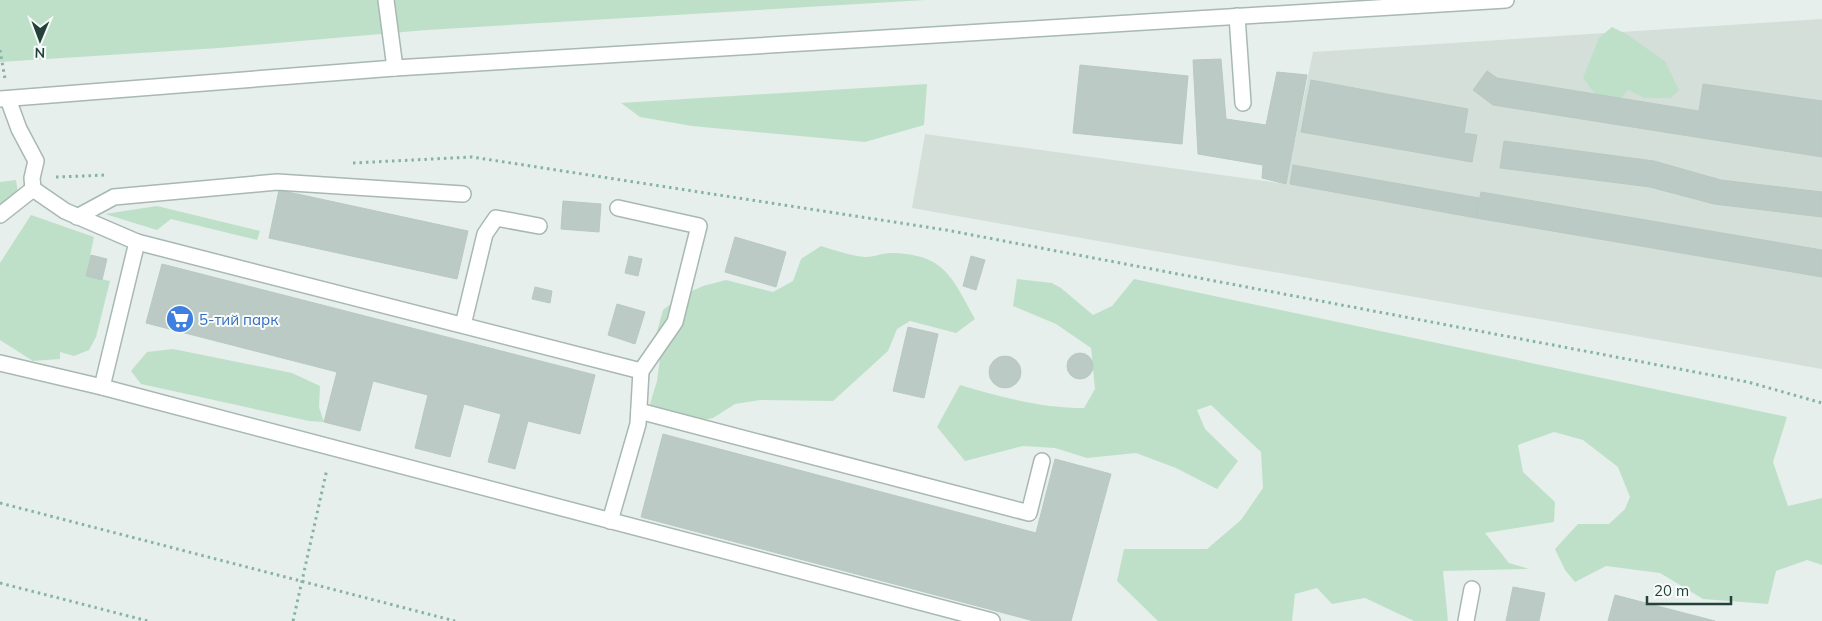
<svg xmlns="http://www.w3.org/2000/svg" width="1822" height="621" font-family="Mulish,sans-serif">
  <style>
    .built { fill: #d4dfda }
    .green { fill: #bfe0c8 }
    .building { fill: #bbcac4; stroke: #b8c9c2 }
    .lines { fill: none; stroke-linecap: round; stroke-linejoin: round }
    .minor-casing { stroke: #a8b8b2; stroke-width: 18 }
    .path { stroke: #86b3a5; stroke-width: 3; stroke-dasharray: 2.5 4; stroke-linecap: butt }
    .minor { stroke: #fff; stroke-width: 15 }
    .labels { text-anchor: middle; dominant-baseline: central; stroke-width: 4; stroke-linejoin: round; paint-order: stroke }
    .shop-label { font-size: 15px; fill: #366cbe; stroke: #f7fbf9; text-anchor: start }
  </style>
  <rect width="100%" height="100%" fill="#e6efeb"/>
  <polygon class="built" points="1822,19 1822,369 912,208 925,134 1286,184 1313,52"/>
  <g class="green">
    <polygon points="0,0 925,0 427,30 219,48 0,62"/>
    <polygon points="1612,27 1626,34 1665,61 1679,90 1671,98 1644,98 1628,90 1619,101 1602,103 1583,78 1599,38"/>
    <polygon points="927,84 924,125 865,142 692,126 640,117 621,103"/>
    <polygon points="16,180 18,193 6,202 0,203 0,182"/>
    <polygon points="157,206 260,231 257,240 171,219 157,230 105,214"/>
    <polygon points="31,215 94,237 86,276 110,281 96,337 89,350 74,356 60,352 60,359 33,361 0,340 0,263"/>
    <path d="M821,246c14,4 30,10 44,11 9,0 18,-4 27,-4 53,1 60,25 83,66l-19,14 -46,-12 -13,8 -9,22 -55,50 -73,-1 -25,4 -22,14 -23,5 -23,-3 -17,-16 7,-23 3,-23 -4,-23 7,-25 18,-14 22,-10 23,-6 47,12 20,-11 8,-22z"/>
    <path d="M1017,279l35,4 9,5 32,27 19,-9 22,-27 653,138 -14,45 15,44 34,-8v67l-15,-5 -31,11 -8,33 -65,-5 -43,-26 -54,-7 -31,16 -10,-12 -10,-21 23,-25h31l16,-15 5,-12 -12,-30 -35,-27 -29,-8 -36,13 5,27 32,30 -1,20 -69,11 24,30 20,6 -86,2 5,50h-34l-49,-23 -33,6 -15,-16 -22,6 -3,27h-134l-41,-40 7,-32h83l34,-29 22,-32 -2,-36 -50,-47 -14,5 8,19 33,32 -21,28 -41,-21 -40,-15 -49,5 -32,-10 -32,-2 -58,15 -28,-34 23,-42c40,12 82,23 124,23l11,-19 -4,-41 -35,-24 -43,-18z"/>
    <polygon points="173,349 292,373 320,386 319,407 324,422 309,421 141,384 131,371 147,352"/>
  </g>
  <g class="building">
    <polygon points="1221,59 1226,119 1266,125 1277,72 1307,75 1286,184 1262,178 1263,165 1198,154 1193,60"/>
    <polygon points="1080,65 1188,76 1182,144 1073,133"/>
    <polygon points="1487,71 1497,78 1699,111 1703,84 1822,101 1822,157 1493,105 1473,90"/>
    <polygon points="1311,80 1468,109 1464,133 1477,135 1472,162 1301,132"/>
    <polygon points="1504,141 1654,161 1721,180 1822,192 1822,217 1714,204 1650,187 1500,168"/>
    <polygon points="1293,165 1479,198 1476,218 1290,184"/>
    <polygon points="279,190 468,231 457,279 269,238"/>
    <polygon points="1481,192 1822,250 1822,277 1476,218"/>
    <polygon points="563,201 601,204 599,232 561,229"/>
    <polygon points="735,237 786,252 776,287 725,272"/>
    <polygon points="91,255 107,259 102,280 86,276"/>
    <polygon points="629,256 642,259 638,276 625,273"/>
    <polygon points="971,256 985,260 976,290 963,286"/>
    <polygon points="162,264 595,375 580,434 528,421 515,469 488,462 501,414 464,404 450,457 415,448 428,395 373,381 360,431 324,422 337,372 146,323"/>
    <polygon points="535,287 552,291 550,303 532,299"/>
    <polygon points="617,304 645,312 635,344 608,335"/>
    <polygon points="908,327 938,334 924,398 893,391"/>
    <circle cx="1080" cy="366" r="13"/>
    <circle cx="1005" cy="372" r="16"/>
    <polygon points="663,434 1036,533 1055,459 1111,474 1071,621 1034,621 641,517"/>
    <polygon points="1513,587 1545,593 1539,621 1506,621"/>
    <polygon points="1615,595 1715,621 1608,621"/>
  </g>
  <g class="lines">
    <defs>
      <g id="minor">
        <polyline points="386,0 395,68"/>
        <polyline points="1237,16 1243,103"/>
        <polyline points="0,99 395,68 1506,0"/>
        <polyline points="33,189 65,211 137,242 102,387"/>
        <polyline points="618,208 699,226 675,322 641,371"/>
        <polyline points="0,215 33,189 32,178 36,161 19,129 8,99"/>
        <polyline points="77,217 114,197 277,182 463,194"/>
        <polyline points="137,242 641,371 638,424 610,521"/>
        <polyline points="463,325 485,234 496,218 539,226"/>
        <polyline points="0,363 102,387 992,621"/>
        <polyline points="639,411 1029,513 1042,461"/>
        <polyline points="1466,621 1472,589"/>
      </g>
    </defs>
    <use href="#minor" class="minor-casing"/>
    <g class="path">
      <polyline points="0,50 5,79"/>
      <polyline points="353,163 472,157 946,230 1748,382 1822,403"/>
      <polyline points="56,177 107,175"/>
      <polyline points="0,503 455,621"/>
      <polyline points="0,583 148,621"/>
      <polyline points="293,621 327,469"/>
    </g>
    <use href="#minor" class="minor"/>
  </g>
  <defs>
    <symbol id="supermarket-disc" viewBox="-11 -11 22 22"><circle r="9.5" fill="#3f7fe0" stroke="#f7fbf9"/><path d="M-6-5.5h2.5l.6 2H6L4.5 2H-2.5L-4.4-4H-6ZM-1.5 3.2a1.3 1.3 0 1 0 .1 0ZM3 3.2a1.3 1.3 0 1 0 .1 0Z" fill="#fff"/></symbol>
  </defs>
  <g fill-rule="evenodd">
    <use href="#supermarket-disc" x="164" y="303" width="32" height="32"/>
  </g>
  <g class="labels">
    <g class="shop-label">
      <text x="199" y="319">5-тий парк</text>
    </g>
  </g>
  <g transform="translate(40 40) rotate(181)" stroke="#f7fbf9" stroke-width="4" paint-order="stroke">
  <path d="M0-4L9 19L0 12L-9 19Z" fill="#24423a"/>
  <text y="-8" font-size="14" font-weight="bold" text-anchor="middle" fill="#24423a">N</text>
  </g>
  <path d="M1647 596v8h84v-8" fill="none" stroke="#24423a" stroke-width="2.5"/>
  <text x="1654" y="596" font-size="15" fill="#24423a" stroke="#f7fbf9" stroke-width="4" paint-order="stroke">20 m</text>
</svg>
